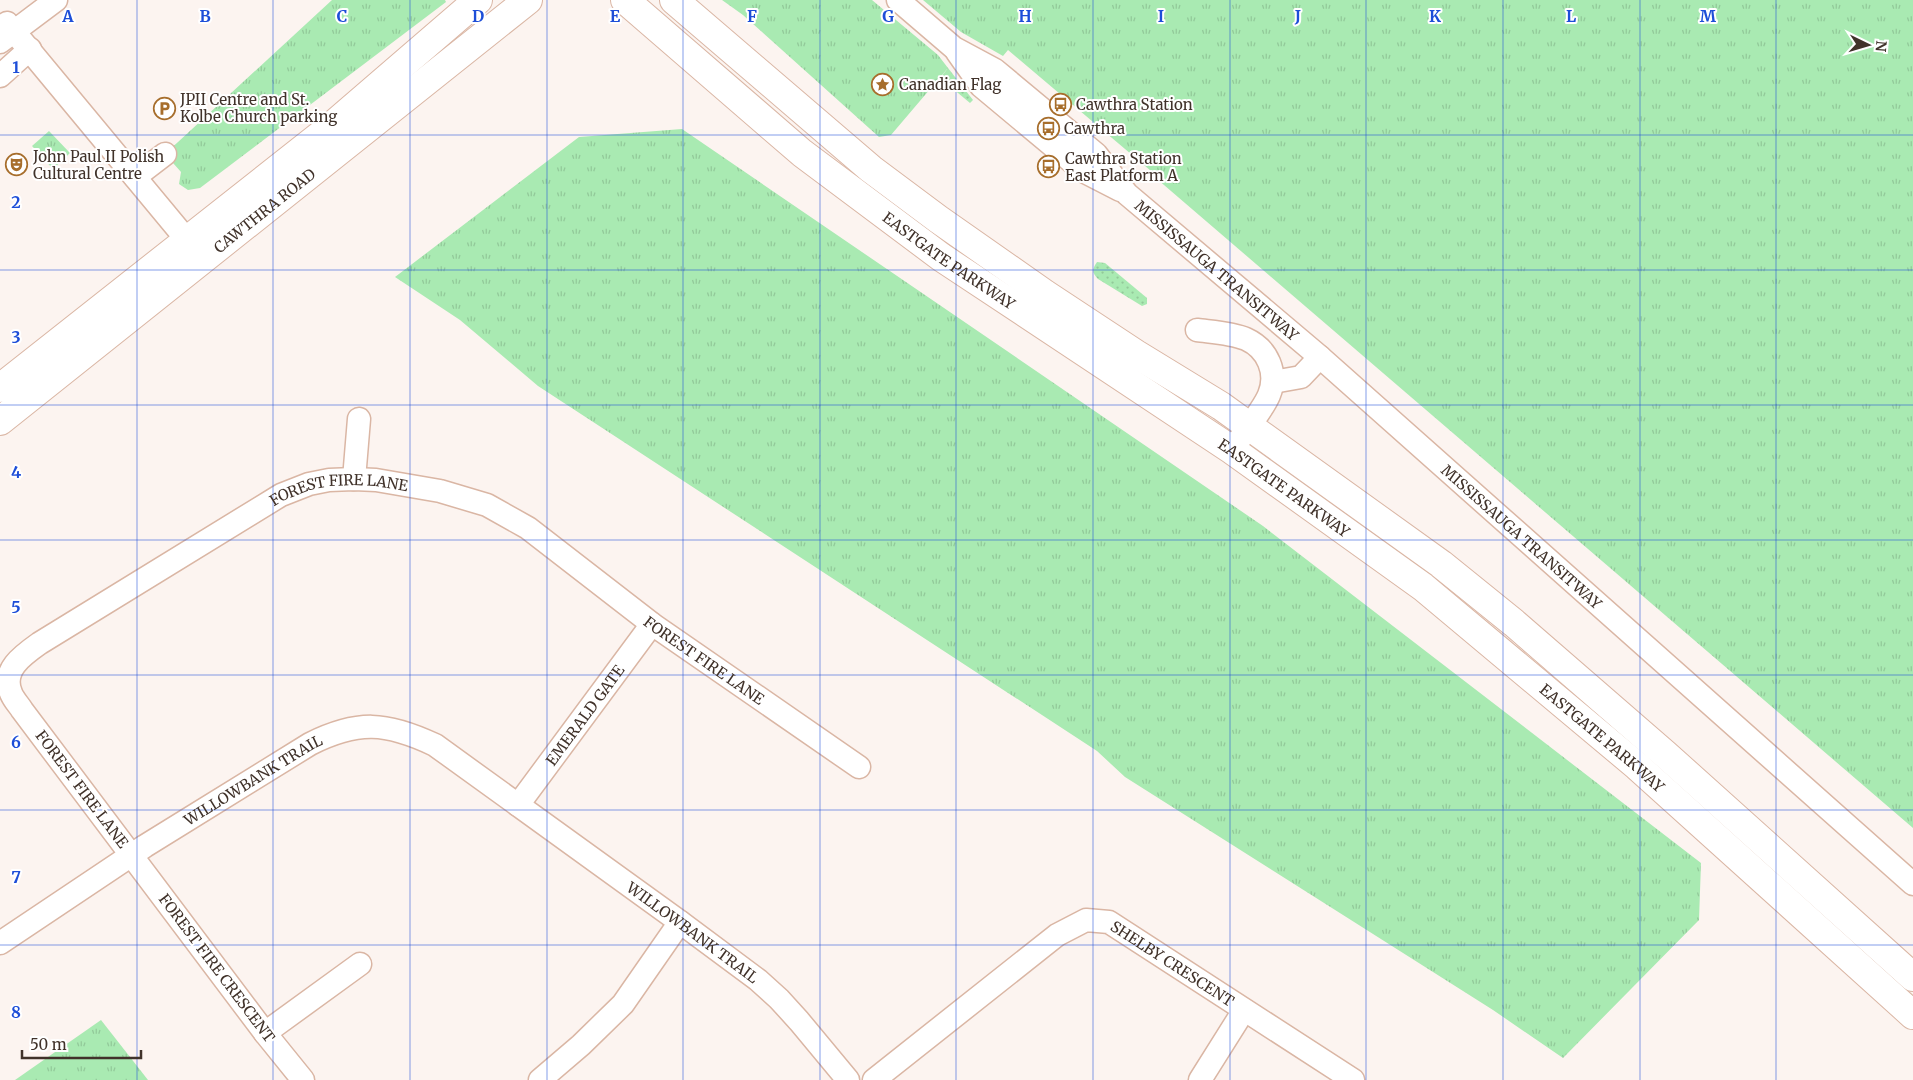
<svg xmlns="http://www.w3.org/2000/svg" width="1913" height="1080" font-family="Merriweather,serif">
  <style>
    .grass { fill: url(#grass-tufts) }
    .garden { fill: url(#garden-dots) }
    .lines { fill: none; stroke-linecap: round; stroke-linejoin: round }
    .minor-casing { stroke: #dab6a4; stroke-width: 25 }
    .major-casing { stroke: #dab6a4; stroke-width: 30 }
    .minor { stroke: #fff; stroke-width: 22 }
    .major { stroke: #fff; stroke-width: 28 }
    .grid { fill: none; stroke: #1d4ed8; stroke-width: 1; stroke-opacity: 0.55 }
    .labels { text-anchor: middle; dominant-baseline: central; stroke-width: 4; stroke-linejoin: round; paint-order: stroke }
    .poi-label { font-size: 15px; fill: #40322a; stroke: #fff; text-anchor: start }
    .street-label { font-size: 15px; fill: #40322a; stroke: #fff }
    .grid-label { font-size: 16px; text-anchor: middle; font-weight: bold; fill: #1d4ed8; stroke: #fff; stroke-width: 4; stroke-linejoin: round; paint-order: stroke }
  </style>
  <defs>
    <pattern id="grass-tufts" width="24" height="20" patternUnits="userSpaceOnUse" patternTransform="scale(1.25)"><rect width="24" height="20" fill="#a9eab2"/><path d="M3 7l-1-3M5 7V3M7 7l1-3M15 17l-1-3M17 17v-4M19 17l1-3" fill="none" stroke="#92c999"/></pattern>
    <pattern id="garden-dots" width="8" height="8" patternUnits="userSpaceOnUse" patternTransform="scale(1.25)"><rect width="8" height="8" fill="#a9eab2"/><path d="M2 2h.1M6 6h.1" fill="none" stroke="#92c999" stroke-width="1.8" stroke-linecap="round"/></pattern>
  </defs>
  <rect width="100%" height="100%" fill="#fcf4f0"/>
  <g class="grass">
    <polygon points="332,0 445,0 446,2 200,188 188,190 179,184 181,172 165,154"/>
    <polygon points="722,0 872,0 938,55 948,68 891,135 879,137 743,15"/>
    <polygon points="923,0 1913,0 1913,828 1157,179 1151,171 1008,50 1003,56 961,32"/>
    <polygon points="682,129 1263,526 1701,863 1699,920 1563,1058 1493,1010 1125,777 1097,751 538,386 460,320 395,277 579,137"/>
    <polygon points="49,131 70,153 53,169 32,146"/>
    <polygon points="101,1020 148,1080 15,1080"/>
  </g>
  <g class="garden">
    <polygon points="948,68 973,100 970,103 940,78"/>
    <path d="M1097,262l8,1 42,35v6l-5,2 -44,-27c-6,-6 -6,-10 -1,-17z"/>
  </g>
  <g class="lines">
    <defs>
      <g id="minor">
        <path id="s1" d="M898,0l56,48 41,22 101,84 31,40 193,163 593,527"/>
        <polyline points="7,23 187,240"/>
        <polyline points="0,42 56,0"/>
        <polyline points="957,52 981,86 1083,171 1120,190"/>
        <polyline points="0,76 30,49"/>
        <polyline points="135,177 165,154"/>
        <path d="M1197,330c15,2 35,3 49,9 22,10 32,34 23,56 -6,15 -27,40 -37,55"/>
        <polyline points="1273,382 1301,377 1320,357"/>
        <polyline points="354,479 359,419"/>
        <path id="s2" d="M518,805l134,-181"/>
        <path id="s3" d="M0,943l145,-97 165,-102c48,-24 76,-22 125,1l245,177 78,58 21,19 20,22 49,59"/>
        <polyline points="265,1033 360,964"/>
        <path id="s4" d="M303,1080l-38,-47 -243,-323c-3,-5 -9,-11 -11,-17 -10,-23 12,-38 29,-50l241,-148 28,-11 20,-4 25,-1 22,1 64,11 47,14 41,23 124,96 207,143"/>
        <polyline points="540,1080 581,1045 623,1004 680,922"/>
        <path id="s5" d="M874,1080l183,-145 29,-15 23,2 244,158"/>
        <polyline points="1200,1080 1244,1010"/>
      </g>
      <g id="major">
        <path id="s6" d="M625,0l177,153 139,104 291,193 191,137 214,179 276,249"/>
        <polyline points="674,0 871,169 938,219 1045,294 1136,354 1221,406 1441,564 1514,623 1665,754 1913,977"/>
        <polyline points="0,388 327,130 478,0"/>
        <path id="s7" d="M0,421l528,-421"/>
      </g>
    </defs>
    <use href="#minor" class="minor-casing"/>
    <use href="#major" class="major-casing"/>
    <use href="#minor" class="minor"/>
    <use href="#major" class="major"/>
  </g>
  <path class="grid" d="M137,0v1080M273,0v1080M410,0v1080M547,0v1080M683,0v1080M820,0v1080M956,0v1080M1093,0v1080M1230,0v1080M1366,0v1080M1503,0v1080M1640,0v1080M1776,0v1080M0,135h1913M0,270h1913M0,405h1913M0,540h1913M0,675h1913M0,810h1913M0,945h1913"/>
  <defs>
    <symbol id="sight-ring" viewBox="-11 -11 22 22"><circle r="9.5" fill="#fff" stroke="#a76e2c" stroke-width="1.5"/><path d="M0-6L1.8-2.2L6-1.7L2.9 1.2L3.7 5.4L0 3.3L-3.7 5.4L-2.9 1.2L-6-1.7L-1.8-2.2Z" fill="#a76e2c"/></symbol>
    <symbol id="bus-ring" viewBox="-11 -11 22 22"><circle r="9.5" fill="#fff" stroke="#a76e2c" stroke-width="1.5"/><path d="M-5-6H5V4H4V6H2V4H-2V6H-4V4H-5ZM-3.5-4V0h7V-4ZM-3.5 1.2v1.5H-2V1.2ZM2 1.2v1.5H3.5V1.2Z" fill="#a76e2c"/></symbol>
    <symbol id="parking-ring" viewBox="-11 -11 22 22"><circle r="9.5" fill="#fff" stroke="#a76e2c" stroke-width="1.5"/><path d="M-3.5-5.5H1a3.5 3.5 0 0 1 0 7H-1V5.5H-3.5ZM-1-3.4V-.6H.8a1.4 1.4 0 0 0 0-2.8Z" fill="#a76e2c"/></symbol>
    <symbol id="theatre-ring" viewBox="-11 -11 22 22"><circle r="9.5" fill="#fff" stroke="#a76e2c" stroke-width="1.5"/><path d="M-5-5.5Q0-4 5-5.5V0Q5 5 0 6Q-5 5-5 0ZM-3.3-2.5H-1v1.5H-3.3ZM1-2.5H3.3v1.5H1ZM-2.8 1Q0 5.5 2.8 1Z" fill="#a76e2c"/></symbol>
  </defs>
  <g fill-rule="evenodd">
    <use href="#sight-ring" x="870" y="72" width="25" height="25"/>
    <use href="#bus-ring" x="1048" y="92" width="25" height="25"/>
    <use href="#parking-ring" x="152" y="96" width="25" height="25"/>
    <use href="#bus-ring" x="1036" y="116" width="25" height="25"/>
    <use href="#theatre-ring" x="4" y="152" width="25" height="25"/>
    <use href="#bus-ring" x="1036" y="154" width="25" height="25"/>
  </g>
  <g class="labels">
    <g class="poi-label">
      <text x="899" y="84">Canadian Flag</text>
      <text x="180" y="99">JPII Centre and St.<tspan x="180" dy="17">Kolbe Church parking</tspan></text>
      <text x="1076" y="104">Cawthra Station</text>
      <text x="1064" y="128">Cawthra</text>
      <text x="33" y="156">John Paul II Polish<tspan x="33" dy="17">Cultural Centre</tspan></text>
      <text x="1065" y="158">Cawthra Station<tspan x="1065" dy="17">East Platform A</tspan></text>
    </g>
    <g class="street-label">
      <text stroke="none"><textPath href="#s7" startOffset="338">CAWTHRA ROAD</textPath></text>
      <text stroke="none"><textPath href="#s6" startOffset="416">EASTGATE PARKWAY</textPath></text>
      <text stroke="none"><textPath href="#s1" startOffset="420">MISSISSAUGA TRANSITWAY</textPath></text>
      <text stroke="none"><textPath href="#s6" startOffset="821">EASTGATE PARKWAY</textPath></text>
      <text stroke="none"><textPath href="#s4" startOffset="890">FOREST FIRE LANE</textPath></text>
      <text stroke="none"><textPath href="#s1" startOffset="825">MISSISSAUGA TRANSITWAY</textPath></text>
      <text stroke="none"><textPath href="#s4" startOffset="1310">FOREST FIRE LANE</textPath></text>
      <text stroke="none"><textPath href="#s2" startOffset="112">EMERALD GATE</textPath></text>
      <text stroke="none"><textPath href="#s6" startOffset="1226">EASTGATE PARKWAY</textPath></text>
      <text stroke="none"><textPath href="#s3" startOffset="301">WILLOWBANK TRAIL</textPath></text>
      <text transform="translate(82 789) rotate(53)">FOREST FIRE LANE</text>
      <text stroke="none"><textPath href="#s3" startOffset="818">WILLOWBANK TRAIL</textPath></text>
      <text stroke="none"><textPath href="#s5" startOffset="365">SHELBY CRESCENT</textPath></text>
      <text transform="translate(217 968) rotate(53)">FOREST FIRE CRESCENT</text>
    </g>
  </g>
  <g class="grid-label">
    <text x="68" y="22">A</text>
    <text x="205" y="22">B</text>
    <text x="342" y="22">C</text>
    <text x="478" y="22">D</text>
    <text x="615" y="22">E</text>
    <text x="752" y="22">F</text>
    <text x="888" y="22">G</text>
    <text x="1025" y="22">H</text>
    <text x="1161" y="22">I</text>
    <text x="1298" y="22">J</text>
    <text x="1435" y="22">K</text>
    <text x="1571" y="22">L</text>
    <text x="1708" y="22">M</text>
    <text x="16" y="73">1</text>
    <text x="16" y="208">2</text>
    <text x="16" y="343">3</text>
    <text x="16" y="478">4</text>
    <text x="16" y="613">5</text>
    <text x="16" y="748">6</text>
    <text x="16" y="883">7</text>
    <text x="16" y="1018">8</text>
  </g>
  <g transform="translate(1868 45) rotate(95)" stroke="#ffffff" stroke-width="4" paint-order="stroke">
  <path d="M0-4L9 19L0 12L-9 19Z" fill="#40322a"/>
  <text y="-8" font-size="14" font-weight="bold" text-anchor="middle" fill="#40322a">N</text>
  </g>
  <path d="M22 1050v8h119v-8" fill="none" stroke="#40322a" stroke-width="2.5"/>
  <text x="30" y="1050" font-size="15" fill="#40322a" stroke="#ffffff" stroke-width="4" paint-order="stroke">50 m</text>
</svg>
